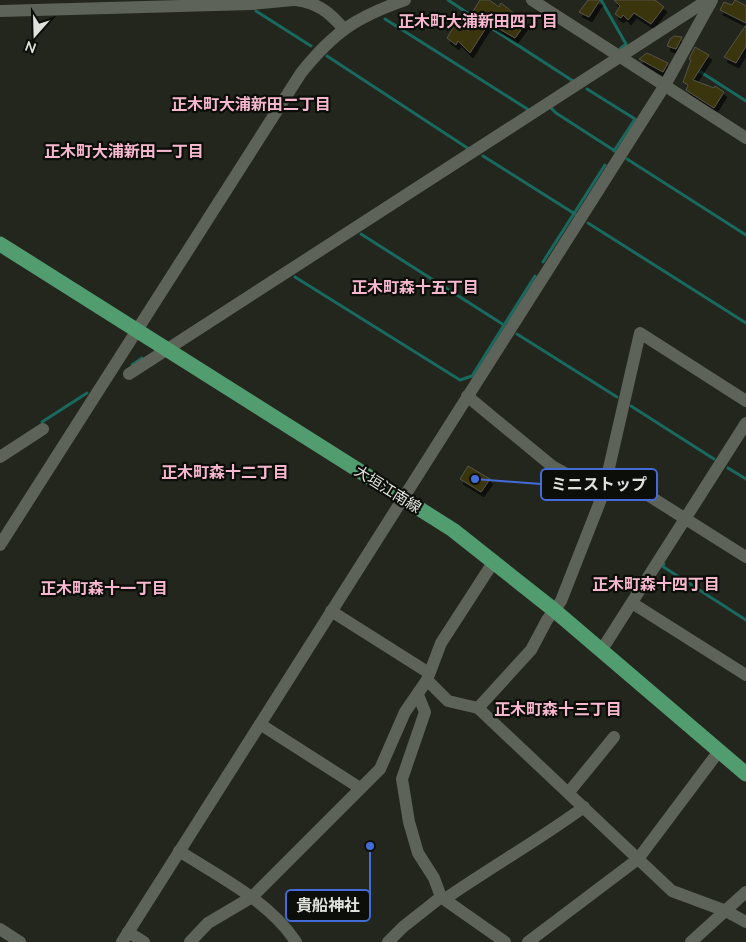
<svg xmlns="http://www.w3.org/2000/svg" width="746" height="942" font-family="Mulish,'Noto Sans JP',sans-serif">
  <style>
    .lines { fill: none; stroke-linecap: round; stroke-linejoin: round }
    .stream { stroke: #19695f; stroke-width: 3 }
    .building { fill: #3a350d; stroke: #555348; filter: url(#shadow) }
    .minor { stroke: #5e6359; stroke-width: 12 }
    .major { stroke: #519d70; stroke-width: 15 }
    .labels { text-anchor: middle; dominant-baseline: central; stroke-width: 4.5; stroke-linejoin: round; paint-order: stroke }
    .street-label { font-size: 15px; fill: #e0e3dd; stroke: #0c0e0a }
    .neighbourhood-label { font-size: 16px; font-weight: bold; fill: #f6b7cf; stroke: #0c0e0a }
    .leader { fill: none; stroke: #446cd9; stroke-width: 2 }
    .callout-dot { fill: #446cd9; stroke: #0c0e0a; stroke-width: 2 }
    .callout { fill: #0c0e0a; stroke: #446cd9; stroke-width: 2 }
    .callout-label { font-size: 16px; text-anchor: middle; font-weight: bold; fill: #e0e3dd }
  </style>
  <defs>
    <filter id="shadow"><feDropShadow dx="3" dy="5" stdDeviation="0" flood-color="#0009"/></filter>
  </defs>
  <rect width="100%" height="100%" fill="#22261d"/>
  <g class="lines">
    <g class="stream">
      <polyline points="448,0 478,20"/>
      <polyline points="601,0 626,44 620,49"/>
      <polyline points="256,11 311,46"/>
      <polyline points="385,19 529,110 527,111"/>
      <polyline points="485,24 573,81"/>
      <polyline points="327,56 469,149"/>
      <polyline points="696,69 746,101"/>
      <polyline points="587,89 635,119 614,151"/>
      <polyline points="550,107 556,113 615,151"/>
      <polyline points="483,156 575,214"/>
      <polyline points="627,159 746,235"/>
      <polyline points="588,223 746,323"/>
      <polyline points="361,234 504,325"/>
      <polyline points="543,262 605,165"/>
      <polyline points="295,277 460,380 472,376 535,276"/>
      <polyline points="517,334 617,397"/>
      <polyline points="132,365 142,358"/>
      <polyline points="631,406 714,459"/>
      <polyline points="42,422 87,393"/>
      <polyline points="728,468 746,479"/>
      <polyline points="664,564 662,566 746,620"/>
    </g>
  </g>
  <g class="building">
    <polygon points="480,0 489,0 499,7 501,3 526,23 515,38 489,23 470,53 458,41 456,45 447,38 456,23 468,31 478,16 472,13"/>
    <polygon points="588,0 600,0 589,17 579,12"/>
    <polygon points="614,0 655,0 664,7 651,24 634,13 628,20 623,15 621,18 615,14 620,6"/>
    <polygon points="735,0 746,6 746,23 720,10 724,2 732,5"/>
    <polygon points="746,25 746,46 736,63 724,57"/>
    <polygon points="674,36 682,37 676,49 667,46 670,39"/>
    <polygon points="695,47 709,55 693,80 714,88 715,86 724,92 714,108 686,90 688,85 683,82 691,60 689,59"/>
    <polygon points="647,53 668,63 663,72 639,59"/>
    <polygon points="468,466 490,479 481,492 460,479"/>
  </g>
  <g class="lines">
    <g class="minor">
      <path d="M296,0c22,3 33,12 47,28"/>
      <polyline points="532,0 746,138"/>
      <polyline points="0,11 252,4 293,0"/>
      <polyline points="129,374 703,3 710,4"/>
      <polyline points="467,396 552,466 603,494"/>
      <polyline points="0,457 43,429"/>
      <polyline points="608,472 616,475 746,557"/>
      <path d="M0,545l301,-472c33,-41 55,-56 104,-73"/>
      <polyline points="632,603 746,675"/>
      <polyline points="331,611 429,673"/>
      <polyline points="601,651 746,423"/>
      <polyline points="427,680 448,701 478,708 672,891 726,911 746,922"/>
      <polyline points="418,695 425,712 402,779 409,822 418,853 434,878 441,897 505,942"/>
      <polyline points="478,708 531,650 547,620 561,601 603,494 640,333 746,401"/>
      <polyline points="260,724 360,788"/>
      <polyline points="569,792 614,737"/>
      <path d="M179,851c41,26 90,50 117,91"/>
      <path d="M445,899c46,-32 94,-59 139,-92"/>
      <polyline points="0,929 20,942"/>
      <polyline points="128,932 144,942"/>
      <polyline points="122,942 665,85 712,0"/>
      <polyline points="190,942 208,923 252,897 380,769 405,712 427,680 441,643 494,561"/>
      <polyline points="388,942 403,927 441,897"/>
      <polyline points="528,942 638,859 719,751"/>
      <polyline points="691,942 746,892"/>
    </g>
    <polyline class="major" points="0,244 453,530 554,610 746,774"/>
  </g>
  <g class="labels">
    <g class="street-label">
      <text transform="translate(388 489) rotate(32)">大垣江南線</text>
    </g>
    <g class="neighbourhood-label">
      <text x="478" y="21">正木町大浦新田四丁目</text>
      <text x="251" y="104">正木町大浦新田二丁目</text>
      <text x="124" y="151">正木町大浦新田一丁目</text>
      <text x="415" y="287">正木町森十五丁目</text>
      <text x="225" y="472">正木町森十二丁目</text>
      <text x="656" y="584">正木町森十四丁目</text>
      <text x="104" y="588">正木町森十一丁目</text>
      <text x="558" y="709">正木町森十三丁目</text>
    </g>
  </g>
  <path class="leader" d="M475 479L541 484M370 846L370 906"/>
  <g class="callout-dot">
    <circle cx="475" cy="479" r="5"/>
    <circle cx="370" cy="846" r="5"/>
  </g>
  <g class="callout">
    <rect x="541" y="469" width="116" height="31" rx="5"/>
    <rect x="286" y="890" width="84" height="31" rx="5"/>
  </g>
  <g class="callout-label">
    <text x="599" y="490">ミニストップ</text>
    <text x="328" y="911">貴船神社</text>
  </g>
  <g transform="translate(35 35) rotate(200)" stroke="#0c0e0a" stroke-width="4" paint-order="stroke">
  <path d="M0-4L9 19L0 12L-9 19Z" fill="#e0e3dd"/>
  <text y="-8" font-size="14" font-weight="bold" text-anchor="middle" fill="#e0e3dd">N</text>
  </g>
</svg>
